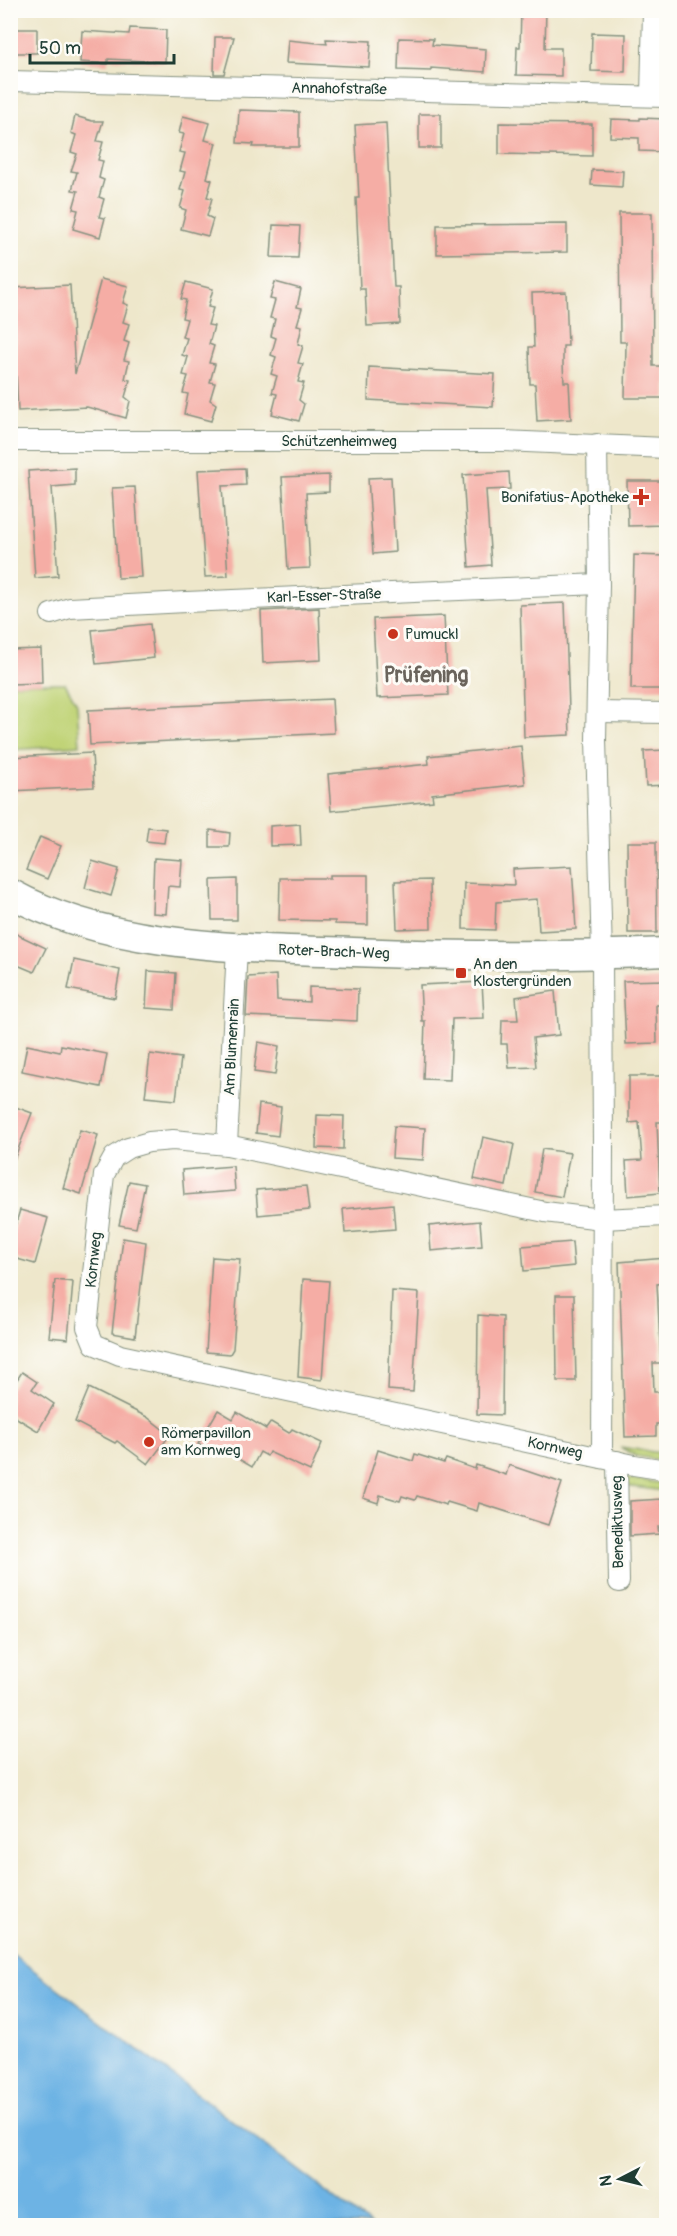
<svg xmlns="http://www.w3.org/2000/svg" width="677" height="2236" font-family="Pangolin,sans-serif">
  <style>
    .green { fill: #c0d376; stroke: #708855; stroke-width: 1.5 }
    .water { fill: #6db3e4; stroke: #46788c; stroke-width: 1.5 }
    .building { fill: #f5ada5 }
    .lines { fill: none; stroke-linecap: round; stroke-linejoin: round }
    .street-casing { stroke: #869280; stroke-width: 22 }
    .secondary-casing { stroke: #869280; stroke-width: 31 }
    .street { stroke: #fff; stroke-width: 20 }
    .secondary { stroke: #fff; stroke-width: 28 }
    .poi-dot { fill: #c8321e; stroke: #fdfcf7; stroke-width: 2 }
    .labels { text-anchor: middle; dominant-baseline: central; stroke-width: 6; stroke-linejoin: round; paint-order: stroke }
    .street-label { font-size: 15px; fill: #1f3d34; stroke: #fdfcf7 }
    .poi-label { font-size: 15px; fill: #1f3d34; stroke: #fdfcf7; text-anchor: start }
    .district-label { font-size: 21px; font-weight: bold; fill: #6a645c; stroke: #fdfcf7 }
  </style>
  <rect width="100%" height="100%" fill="#fdfcf7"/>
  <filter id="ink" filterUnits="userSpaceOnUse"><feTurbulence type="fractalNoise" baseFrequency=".0167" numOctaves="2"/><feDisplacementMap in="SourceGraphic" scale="12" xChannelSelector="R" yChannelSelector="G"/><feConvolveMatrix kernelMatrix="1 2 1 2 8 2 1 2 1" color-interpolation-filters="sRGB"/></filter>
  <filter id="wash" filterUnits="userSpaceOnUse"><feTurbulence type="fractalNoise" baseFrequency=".008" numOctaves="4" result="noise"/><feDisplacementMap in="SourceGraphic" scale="24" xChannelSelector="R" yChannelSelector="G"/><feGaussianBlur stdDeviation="1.35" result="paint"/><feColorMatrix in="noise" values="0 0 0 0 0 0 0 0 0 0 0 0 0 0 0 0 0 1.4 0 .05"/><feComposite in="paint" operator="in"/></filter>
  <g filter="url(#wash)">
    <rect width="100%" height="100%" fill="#eee7cb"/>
    <g class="green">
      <polygon points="42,683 65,683 77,704 80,745 11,750 10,684"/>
      <polygon points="620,1447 666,1454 666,1461 636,1456"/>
      <polygon points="625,1478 666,1484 666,1491 624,1486"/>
    </g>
    <polygon class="water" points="11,1953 370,2225 11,2225"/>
    <g id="blocks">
      <g class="building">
        <polygon points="521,10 546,10 545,48 561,48 561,76 516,75 517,47 520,47"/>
        <polygon points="130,28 166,30 165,62 108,59 108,64 80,62 82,31 129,34"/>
        <rect x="14" y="29" width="23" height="24"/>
        <polygon points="592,33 626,34 625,72 591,71"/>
        <polygon points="215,37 234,37 224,74 214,74"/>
        <polygon points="399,38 433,39 432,45 486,49 485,72 431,68 431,71 398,70"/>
        <polygon points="326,39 371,41 369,67 286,63 288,40 327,44"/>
        <polygon points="239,110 299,112 299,147 253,147 254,144 237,143"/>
        <rect x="419" y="114" width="22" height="34"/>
        <polygon points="75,116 92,121 103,121 97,141 103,142 98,160 103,161 99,178 104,180 99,197 104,199 99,217 105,218 100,237 73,229 78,210 73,209 78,191 72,190 77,172 71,171 77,154 71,152 76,135 71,133"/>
        <polygon points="183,116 210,123 205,140 216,143 207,178 212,180 207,197 212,198 207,216 213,219 208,236 181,229 186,210 180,208 185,191 180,190 185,172 180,171 185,153 179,152 184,134 179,133"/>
        <polygon points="640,118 666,119 666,152 639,151 639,138 610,137 611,119 640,120"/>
        <polygon points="386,123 394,287 399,287 400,324 367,326 365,289 360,289 356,198 359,198 355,125"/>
        <polygon points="499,123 592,124 592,156 499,154"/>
        <polygon points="592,170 623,171 622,187 591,185"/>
        <polygon points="619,213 652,213 653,366 666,366 666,398 625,398 626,342 620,342"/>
        <polygon points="567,224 567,252 437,254 437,225"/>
        <polygon points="273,225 300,226 298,258 271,257"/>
        <polygon points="101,279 128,286 123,303 128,305 123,322 129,324 124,341 129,343 124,360 129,361 125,379 130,380 125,397 130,401 126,418 87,407 18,411 12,288 70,285 75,374"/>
        <polygon points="186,282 213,289 208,307 213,308 208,325 214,326 209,344 214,346 209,363 215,364 210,382 215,383 210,400 216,404 211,421 184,414 188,394 183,393 188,376 183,375 188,357 182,355 187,338 182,337 187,319 182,318 186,300 181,299"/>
        <polygon points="275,282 301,289 297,307 302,308 297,325 302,326 298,344 303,346 298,363 303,364 298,382 304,383 299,400 304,404 299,421 272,414 277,394 272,393 277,376 271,374 276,357 271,355 276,338 271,336 275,319 270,318 275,300 270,299"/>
        <polygon points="566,292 568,346 563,346 563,364 564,382 569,382 571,419 537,421 535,384 530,384 529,347 534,347 532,293"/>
        <polygon points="369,367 495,374 493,407 368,400"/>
        <polygon points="75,468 75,485 52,487 58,576 35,578 28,471"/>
        <polygon points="245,468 246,485 222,486 228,576 205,577 198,470"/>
        <polygon points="509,472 510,489 486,490 491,565 469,567 463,475"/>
        <polygon points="329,475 329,492 306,493 310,568 288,569 282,477"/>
        <polygon points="391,477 395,552 373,554 368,478"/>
        <polygon points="627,481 666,481 666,525 628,526"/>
        <polygon points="135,487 141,577 118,578 112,488"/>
        <polygon points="634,555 666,556 666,689 631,689"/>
        <polygon points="565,603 570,735 524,737 520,605"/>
        <polygon points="319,608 321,660 263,663 261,611"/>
        <polygon points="444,616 448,695 377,698 373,619"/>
        <polygon points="150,624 154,658 96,664 92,630"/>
        <polygon points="41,649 42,683 10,684 10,650"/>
        <polygon points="332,699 334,733 90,745 88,710"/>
        <polygon points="521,746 525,784 432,794 433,801 331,811 328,774 429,764 428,756"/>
        <polygon points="666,750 666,785 646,786 644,751"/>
        <polygon points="92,753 94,787 10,791 10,757"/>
        <polygon points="300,824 301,845 270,846 270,826"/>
        <polygon points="148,827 166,829 164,843 146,841"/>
        <polygon points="210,830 230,833 229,847 210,847"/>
        <polygon points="40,837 61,846 47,879 26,870"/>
        <polygon points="627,842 656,842 657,933 628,933"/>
        <polygon points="154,858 182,860 180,887 168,886 166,914 152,913"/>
        <polygon points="92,861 119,869 111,896 85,888"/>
        <polygon points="572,866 576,929 539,931 537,899 496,902 495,930 463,929 464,883 514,885 513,869"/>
        <polygon points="330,875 368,875 368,925 335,924 335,921 279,920 280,878 330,878"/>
        <polygon points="237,879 237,920 212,920 211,880"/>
        <polygon points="430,880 431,928 397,929 395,881"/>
        <polygon points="10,931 46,948 34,972 10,962"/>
        <polygon points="74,960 120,970 115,998 68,989"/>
        <polygon points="148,971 176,973 174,1010 146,1008"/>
        <polygon points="276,975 277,1000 309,1002 309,987 358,989 357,1021 246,1016 248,977"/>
        <polygon points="666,980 666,1005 656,1005 657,1043 626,1044 623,981"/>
        <polygon points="482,982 484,1018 452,1019 450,1080 423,1079 425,1021 422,1021 420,985"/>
        <polygon points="555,991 559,1035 533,1038 536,1067 509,1068 507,1044 501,1044 502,1020 518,1020 516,997"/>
        <polygon points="258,1042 279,1046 275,1075 254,1072"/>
        <polygon points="27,1045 60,1052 61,1045 107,1054 101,1087 22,1071"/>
        <polygon points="150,1054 181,1058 176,1100 145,1097"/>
        <polygon points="629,1076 661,1076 662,1122 657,1122 660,1193 628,1196 626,1161 642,1160 639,1122 629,1123"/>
        <polygon points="259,1104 281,1107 278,1136 256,1133"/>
        <polygon points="10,1105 32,1113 12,1165 10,1165"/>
        <polygon points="317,1115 344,1116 343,1149 316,1148"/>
        <polygon points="394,1126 425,1128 423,1160 392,1158"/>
        <polygon points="80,1130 98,1135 81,1194 63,1188"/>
        <polygon points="483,1137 514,1144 506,1186 474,1179"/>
        <polygon points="542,1149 570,1153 562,1197 535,1192"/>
        <polygon points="233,1166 235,1191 184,1195 182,1170"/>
        <polygon points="129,1181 145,1184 136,1228 119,1225"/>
        <polygon points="306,1186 309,1210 258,1215 256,1190"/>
        <polygon points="393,1204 395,1229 345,1233 343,1209"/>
        <polygon points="20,1210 48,1218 35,1264 10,1257 10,1242"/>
        <polygon points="480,1221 482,1246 431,1251 429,1226"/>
        <polygon points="123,1238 146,1242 135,1337 112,1333"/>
        <polygon points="572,1242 574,1266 524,1271 522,1246"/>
        <polygon points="212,1257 240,1259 233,1349 230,1354 206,1352"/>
        <polygon points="666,1258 666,1283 657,1284 661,1363 653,1363 654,1392 660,1392 661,1424 656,1424 656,1436 625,1437 619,1262"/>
        <polygon points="303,1279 329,1281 322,1380 298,1377"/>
        <polygon points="55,1280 73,1282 68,1339 49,1337"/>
        <polygon points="392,1291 419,1293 413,1392 388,1390"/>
        <polygon points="556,1295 574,1295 576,1381 557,1381"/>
        <polygon points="478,1315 503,1317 502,1415 477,1414"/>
        <polygon points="22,1372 37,1382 32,1389 54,1404 38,1431 10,1414 10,1390"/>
        <polygon points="89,1388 147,1417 170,1435 148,1464 117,1441 115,1443 75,1422"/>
        <polygon points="218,1410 233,1419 237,1412 266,1429 271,1422 289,1433 292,1429 322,1443 310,1471 269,1452 267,1456 260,1452 252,1467 222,1449 218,1456 198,1444"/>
        <polygon points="378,1450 413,1461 415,1454 444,1463 446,1459 475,1469 476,1465 506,1475 509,1465 562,1483 548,1525 479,1503 477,1511 447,1502 446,1505 417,1496 415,1500 402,1496 400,1501 380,1495 378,1503 363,1498"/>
        <polygon points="662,1499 664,1527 658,1527 659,1534 630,1536 630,1501"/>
      </g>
    </g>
  </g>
  <g filter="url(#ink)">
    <use href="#blocks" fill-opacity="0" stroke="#869280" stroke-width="1.5"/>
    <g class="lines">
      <defs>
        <g id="street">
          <polyline points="10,81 666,97"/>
          <polyline points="651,96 653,10"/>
          <polyline points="10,441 503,441 666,448"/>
          <polyline points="597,444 599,584 596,739 602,955 603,1146 602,1458"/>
          <polyline points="51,614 70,608 186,602 599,584"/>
          <polyline points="597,712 666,713"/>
          <polyline points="227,1145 237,948"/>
          <polyline points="666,1216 602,1219 545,1212 227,1145 173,1140 149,1142 128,1148 114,1157 104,1175 87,1327 94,1344 120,1355 634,1465 666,1470"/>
          <polyline points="617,1461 619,1582"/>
        </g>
        <path id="secondary" d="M10,893c101,56 231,55 343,59 104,4 209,5 313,0"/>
      </defs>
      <use href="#street" class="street-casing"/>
      <use href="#secondary" class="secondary-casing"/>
      <use href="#street" class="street"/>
      <use href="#secondary" class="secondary"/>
    </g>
  </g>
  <g class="poi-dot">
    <path d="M638 488h6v6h6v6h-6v6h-6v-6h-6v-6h6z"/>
    <circle cx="393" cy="634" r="6"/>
    <rect x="455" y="967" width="12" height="12" rx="3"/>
    <circle cx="149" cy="1442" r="6"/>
  </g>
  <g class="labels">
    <g class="street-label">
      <text transform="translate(339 89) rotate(1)">Annahofstraße</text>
      <text x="339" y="441">Schützenheimweg</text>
      <text transform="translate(324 596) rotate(-2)">Karl-Esser-Straße</text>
      <text transform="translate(334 952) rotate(2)">Roter-Brach-Weg</text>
      <text transform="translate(232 1047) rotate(-87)">Am Blumenrain</text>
      <text transform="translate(94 1260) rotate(-84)">Kornweg</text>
      <text transform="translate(555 1448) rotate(12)">Kornweg</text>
      <text transform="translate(618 1522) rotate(-91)">Benediktusweg</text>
    </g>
    <g class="poi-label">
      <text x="629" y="497" text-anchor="end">Bonifatius-Apotheke</text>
      <text x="405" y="634">Pumuckl</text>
      <text x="473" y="964">An den<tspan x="473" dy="17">Klostergründen</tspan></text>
      <text x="161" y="1433">Römerpavillon<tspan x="161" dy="17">am Kornweg</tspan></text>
    </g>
    <g class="district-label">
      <text x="426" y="675">Prüfening</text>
    </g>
  </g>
  <rect width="677" height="2236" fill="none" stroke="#fdfcf7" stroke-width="36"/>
  <g transform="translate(620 2179) rotate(263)" stroke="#fdfcf7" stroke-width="4.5" paint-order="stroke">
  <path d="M0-4.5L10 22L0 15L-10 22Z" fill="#1f3d34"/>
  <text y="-9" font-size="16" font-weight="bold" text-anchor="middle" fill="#1f3d34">N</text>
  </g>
  <path d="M30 54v9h144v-9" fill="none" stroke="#1f3d34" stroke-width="3"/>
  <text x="39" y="54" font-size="18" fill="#1f3d34" stroke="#fdfcf7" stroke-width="4.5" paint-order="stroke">50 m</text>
</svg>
